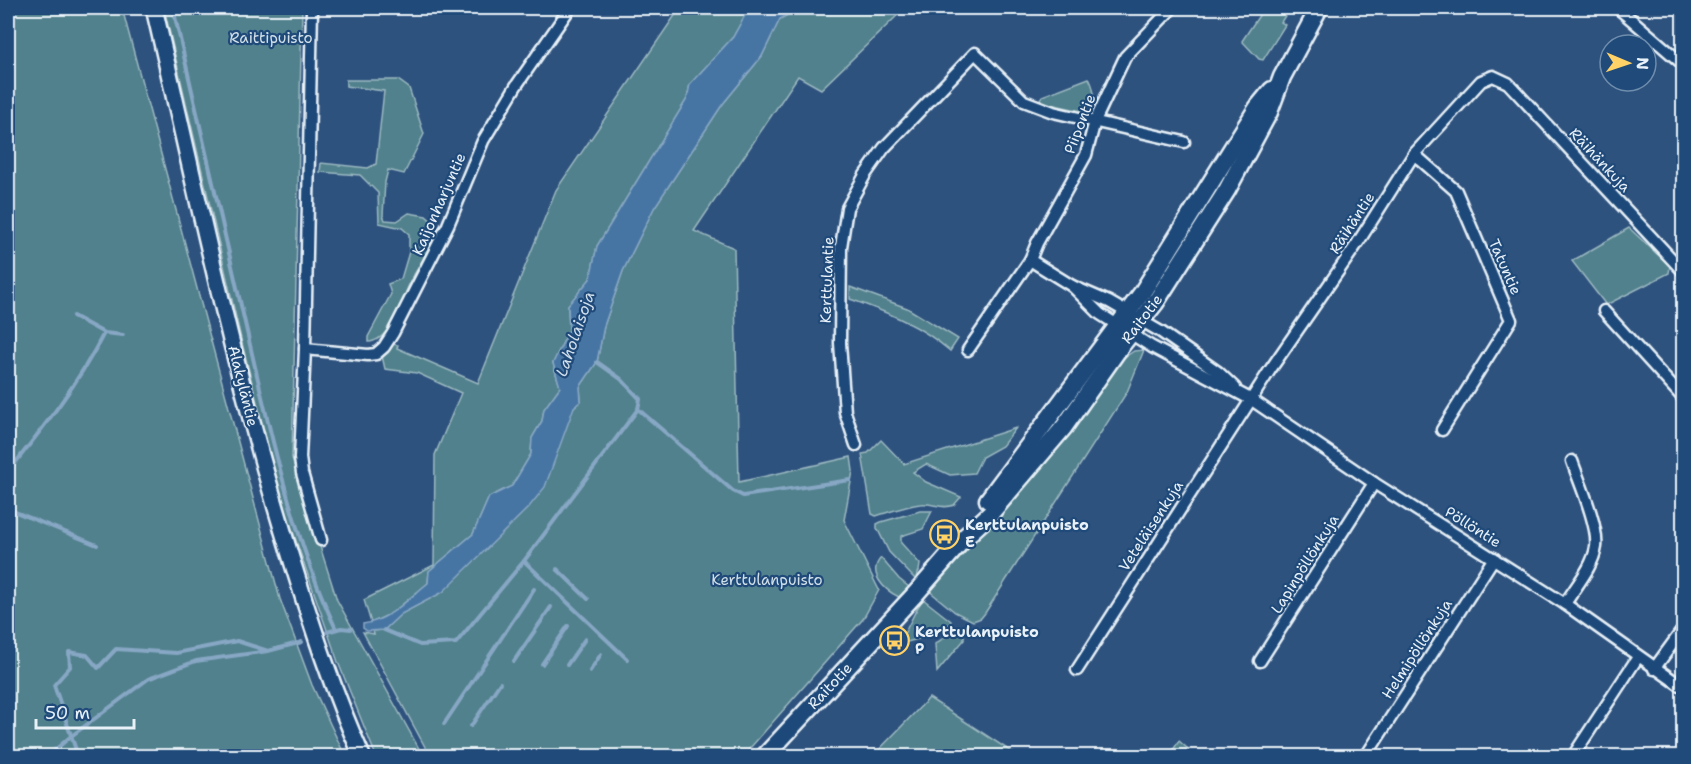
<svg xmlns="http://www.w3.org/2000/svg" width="1691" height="764" font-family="'Shantell Sans',sans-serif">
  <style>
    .green { fill: #51818c; stroke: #9cb9c2; stroke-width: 1.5 }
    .water { fill: #4775a3; stroke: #87a7c5; stroke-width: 1.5 }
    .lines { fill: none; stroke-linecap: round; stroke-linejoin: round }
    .stream { stroke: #87a7c5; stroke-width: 4 }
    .minor-casing { stroke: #e8f1f8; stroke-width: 15 }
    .secondary-casing { stroke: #e8f1f8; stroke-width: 20 }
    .primary-casing { stroke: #e8f1f8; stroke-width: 21 }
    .minor { stroke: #1f4a7a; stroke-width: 10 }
    .secondary { stroke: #1f4a7a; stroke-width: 15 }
    .primary { stroke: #1f4a7a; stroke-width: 16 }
    .labels { text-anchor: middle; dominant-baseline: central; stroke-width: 4.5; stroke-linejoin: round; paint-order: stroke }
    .park-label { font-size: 15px; fill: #d1e0e8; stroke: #1f4a7a }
    .street-label { font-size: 15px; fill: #e8f1f8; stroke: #1f4a7a }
    .poi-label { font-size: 15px; font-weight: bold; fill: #e8f1f8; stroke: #1f4a7a; text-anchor: start }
    .water-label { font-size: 16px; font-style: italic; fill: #d0deeb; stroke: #1f4a7a }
  </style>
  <rect width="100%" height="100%" fill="#2e527e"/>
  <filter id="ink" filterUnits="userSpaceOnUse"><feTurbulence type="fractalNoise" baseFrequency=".0167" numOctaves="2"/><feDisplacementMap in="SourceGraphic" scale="12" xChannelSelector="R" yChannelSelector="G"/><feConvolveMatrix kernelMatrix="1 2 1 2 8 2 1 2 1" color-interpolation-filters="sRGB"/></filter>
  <g filter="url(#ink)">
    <g class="green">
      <polygon points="8,8 122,8 280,599 312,685 345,756 8,756"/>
      <polygon points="164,8 302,8 292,458 337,600 423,756 376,756 338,662 280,494 242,343"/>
      <polygon points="680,8 749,8 733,37 690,84 687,99 597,246 590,279 568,305 569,330 553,363 560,387 544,409 542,421 532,438 531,454 512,486 489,497 473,534 429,571 428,583 392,613 371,623 364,600 434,565 435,455 461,393 417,373 385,369 382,356 392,344 398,345 397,348 478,383 556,190"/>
      <polygon points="800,8 905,8 821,89 798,76 694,231 734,248 739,482 851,457 853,471 844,520 879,590 863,619 743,756 430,756 363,632 374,634 373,631 384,630 401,614 443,592 574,407 581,401 580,387 597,362 604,326 623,271 654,208 722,105 762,56 780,19"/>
      <polygon points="1264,8 1290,8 1281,22 1285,25 1263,60 1259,59 1242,41"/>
      <path d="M1089,78c7,14 8,24 -7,33l-41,-9 -1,-3 2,-3z"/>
      <path d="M346,80h52l11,8 15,46 -20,40 -16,-4 -3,12 -2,33 2,5 12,1 12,-8 17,3 12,11c-6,20 -18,36 -28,55 -8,18 -19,59 -42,60v-5l23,-43 -3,-10 13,-5 8,-27v-18l-7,-6 -23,-5 -1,-30 -18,-18 -40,-3 1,-9 47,5 8,-4 8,-73 -38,-5z"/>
      <polygon points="1629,228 1670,266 1669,273 1606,305 1572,261"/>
      <path d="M850,287l57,21 51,31 -8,12c-31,-27 -62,-38 -100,-52z"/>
      <path d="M1144,350l-17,42 -142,221 -4,5 -8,3 -18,-9 -27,-22c73,-70 133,-150 194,-231l12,-8z"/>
      <path d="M1016,428l-14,18 -20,11 -8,16 -24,2 -24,-11 -13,8 13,10 35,15 -7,8c-11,5 -23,-3 -34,-1 -15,2 -30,8 -44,12l-4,-2 -10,-60 6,-1 13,-13 23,24z"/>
      <polygon points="920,511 932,511 923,529 901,536 901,543 920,564 919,571 915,579 889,552 877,528 877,524 881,522"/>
      <path d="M881,558l18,21 10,8 -10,10c-15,-7 -32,-24 -18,-39z"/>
      <path d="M923,599l28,22 -1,3 -14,10 -40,11c12,-13 16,-31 27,-46z"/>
      <polygon points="957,629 964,633 964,640 937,672 935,644"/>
      <polygon points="929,698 1018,756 873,756"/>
      <polygon points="1179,741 1188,749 1189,756 1169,756"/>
    </g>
    <path class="water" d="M749,8h51l-20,11 -18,37 -40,49 -68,103 -31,63 -19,55 -7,36 -17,25 1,14 -7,6 -29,80 -16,20 -86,85 -42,22 -17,16 -17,1 -4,-3v-4c26,-3 45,-25 65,-41l1,-12 44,-37 16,-37 23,-11 19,-32 1,-16 10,-17 2,-12 16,-22 -7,-24 16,-33 -1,-25 22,-26 7,-33 90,-147 3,-15 43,-47z"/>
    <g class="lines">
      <g class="stream">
        <path d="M173,8c24,105 48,210 72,315 23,101 47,213 91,306"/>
        <polyline points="73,316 104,333 123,335"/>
        <polyline points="638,409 733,491 743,496 850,480"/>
        <path d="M8,472c35,-44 70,-88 96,-139"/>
        <polyline points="8,509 97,545"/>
        <polyline points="524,561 627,659"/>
        <polyline points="557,569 588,599"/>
        <polyline points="384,630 420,645 456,643 524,561 638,409 640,399 621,379 597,362"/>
        <polyline points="327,632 341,628 351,629"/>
        <polyline points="514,661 551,607"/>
        <polyline points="542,664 568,626"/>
        <polyline points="567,665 585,639"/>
        <polyline points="590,671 601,654"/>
        <polyline points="444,724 534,589"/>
        <polyline points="471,726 500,683"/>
        <polyline points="48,756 70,737 148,679 196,661 268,651 302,642"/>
        <polyline points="78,756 54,685 70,667 69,652 87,655 98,668 116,649 176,653 237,641 268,651"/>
      </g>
      <defs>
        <g id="minor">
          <polyline points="312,8 305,349 300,458 302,473 321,540"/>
          <polyline points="1172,8 1125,57 1095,121 1086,155 1037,243 1030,260 1072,286 1109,302 1161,332 1218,372 1235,388"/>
          <polyline points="1618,8 1684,65"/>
          <polyline points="1414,154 1456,191 1511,320 1442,430"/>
          <polyline points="1072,286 1100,314 1152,347 1252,400 1374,483 1565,604 1684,688"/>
          <polyline points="1604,311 1684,399"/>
          <polyline points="305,349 368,355 376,354 384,347 393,333 448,225 483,141 516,86 570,8"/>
          <polyline points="968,350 1030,260"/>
          <polyline points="856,445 845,412 840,343 841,247 847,208 865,175 884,148 975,53 1024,101 1053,112 1184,142"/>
          <path d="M1565,604c10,-17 28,-37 31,-57 3,-20 -17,-66 -24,-86"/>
          <polyline points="1260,661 1374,483"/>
          <polyline points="1654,669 1684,628"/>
          <polyline points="1077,670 1270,370 1357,244 1414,154 1481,81 1493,76 1508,83 1682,270"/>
          <polyline points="1366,756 1494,558"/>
          <polyline points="1573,756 1638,657"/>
        </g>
        <path id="secondary" d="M154,8c43,185 81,371 138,553 20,65 42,133 70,195"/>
        <g id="primary">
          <polyline points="988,500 1142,293 1258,107 1272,90"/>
          <polyline points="765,756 918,591 966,536 990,514 1064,427 1120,347 1155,303 1227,190 1269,112 1282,77 1319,8"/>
        </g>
      </defs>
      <use href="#minor" class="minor-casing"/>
      <use href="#secondary" class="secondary-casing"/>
      <use href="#primary" class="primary-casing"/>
      <use href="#minor" class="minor"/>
      <use href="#secondary" class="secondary"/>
      <use href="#primary" class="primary"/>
    </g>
  </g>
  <defs>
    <symbol id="bus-ring" viewBox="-11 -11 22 22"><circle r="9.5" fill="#1f4a7a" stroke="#ffd166" stroke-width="1.5"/><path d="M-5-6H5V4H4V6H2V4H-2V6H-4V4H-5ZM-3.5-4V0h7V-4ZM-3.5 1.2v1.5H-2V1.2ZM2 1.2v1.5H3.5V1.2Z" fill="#ffd166"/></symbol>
  </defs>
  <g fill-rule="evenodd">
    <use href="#bus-ring" x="928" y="518" width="33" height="33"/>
    <use href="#bus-ring" x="878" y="624" width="33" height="33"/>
  </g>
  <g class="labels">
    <g class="park-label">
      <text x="271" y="38">Raittipuisto</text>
      <text x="767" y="580">Kerttulanpuisto</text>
    </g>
    <g class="street-label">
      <text transform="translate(1080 124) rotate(-69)">Piipontie</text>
      <text transform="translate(1600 160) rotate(47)">Räihänkuja</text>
      <text transform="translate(439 204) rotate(-66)">Kaijonharjuntie</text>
      <text transform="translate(1352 223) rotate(-57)">Räihäntie</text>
      <text transform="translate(1505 267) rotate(66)">Tatuntie</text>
      <text transform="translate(827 280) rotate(-88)">Kerttulantie</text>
      <text transform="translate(1142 319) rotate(-53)">Raitotie</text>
      <text transform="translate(243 386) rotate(76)">Alakyläntie</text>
      <text transform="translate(1151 526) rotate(-57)">Veteläisenkuja</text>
      <text transform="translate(1473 527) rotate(32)">Pöllöntie</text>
      <text transform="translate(1305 564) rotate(-58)">Lapinpöllönkuja</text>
      <text transform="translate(1417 649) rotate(-57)">Helmipöllönkuja</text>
      <text transform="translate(830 686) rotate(-47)">Raitotie</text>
    </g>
    <g class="poi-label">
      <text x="965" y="525">Kerttulanpuisto<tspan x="965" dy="17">E</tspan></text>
      <text x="915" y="632">Kerttulanpuisto<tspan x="915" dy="17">P</tspan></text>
    </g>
    <g class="water-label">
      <text transform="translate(575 334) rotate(-71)">Laholaisoja</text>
    </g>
  </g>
  <rect width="1691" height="764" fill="none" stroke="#1f4a7a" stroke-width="30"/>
  <rect x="15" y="15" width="1661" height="734" fill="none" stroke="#e8f1f8" stroke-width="2" filter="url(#ink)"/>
  <g transform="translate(1628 63) rotate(92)"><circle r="28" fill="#1f4a7a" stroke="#6f8dac" stroke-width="1.5"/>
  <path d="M0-4.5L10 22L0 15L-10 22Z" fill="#ffd166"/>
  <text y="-9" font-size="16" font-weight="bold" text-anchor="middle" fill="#e8f1f8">N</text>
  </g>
  <path d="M36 719v9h98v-9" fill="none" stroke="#e8f1f8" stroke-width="3"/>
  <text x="45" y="719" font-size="18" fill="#e8f1f8" stroke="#1f4a7a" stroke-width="4.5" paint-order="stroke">50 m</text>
</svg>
